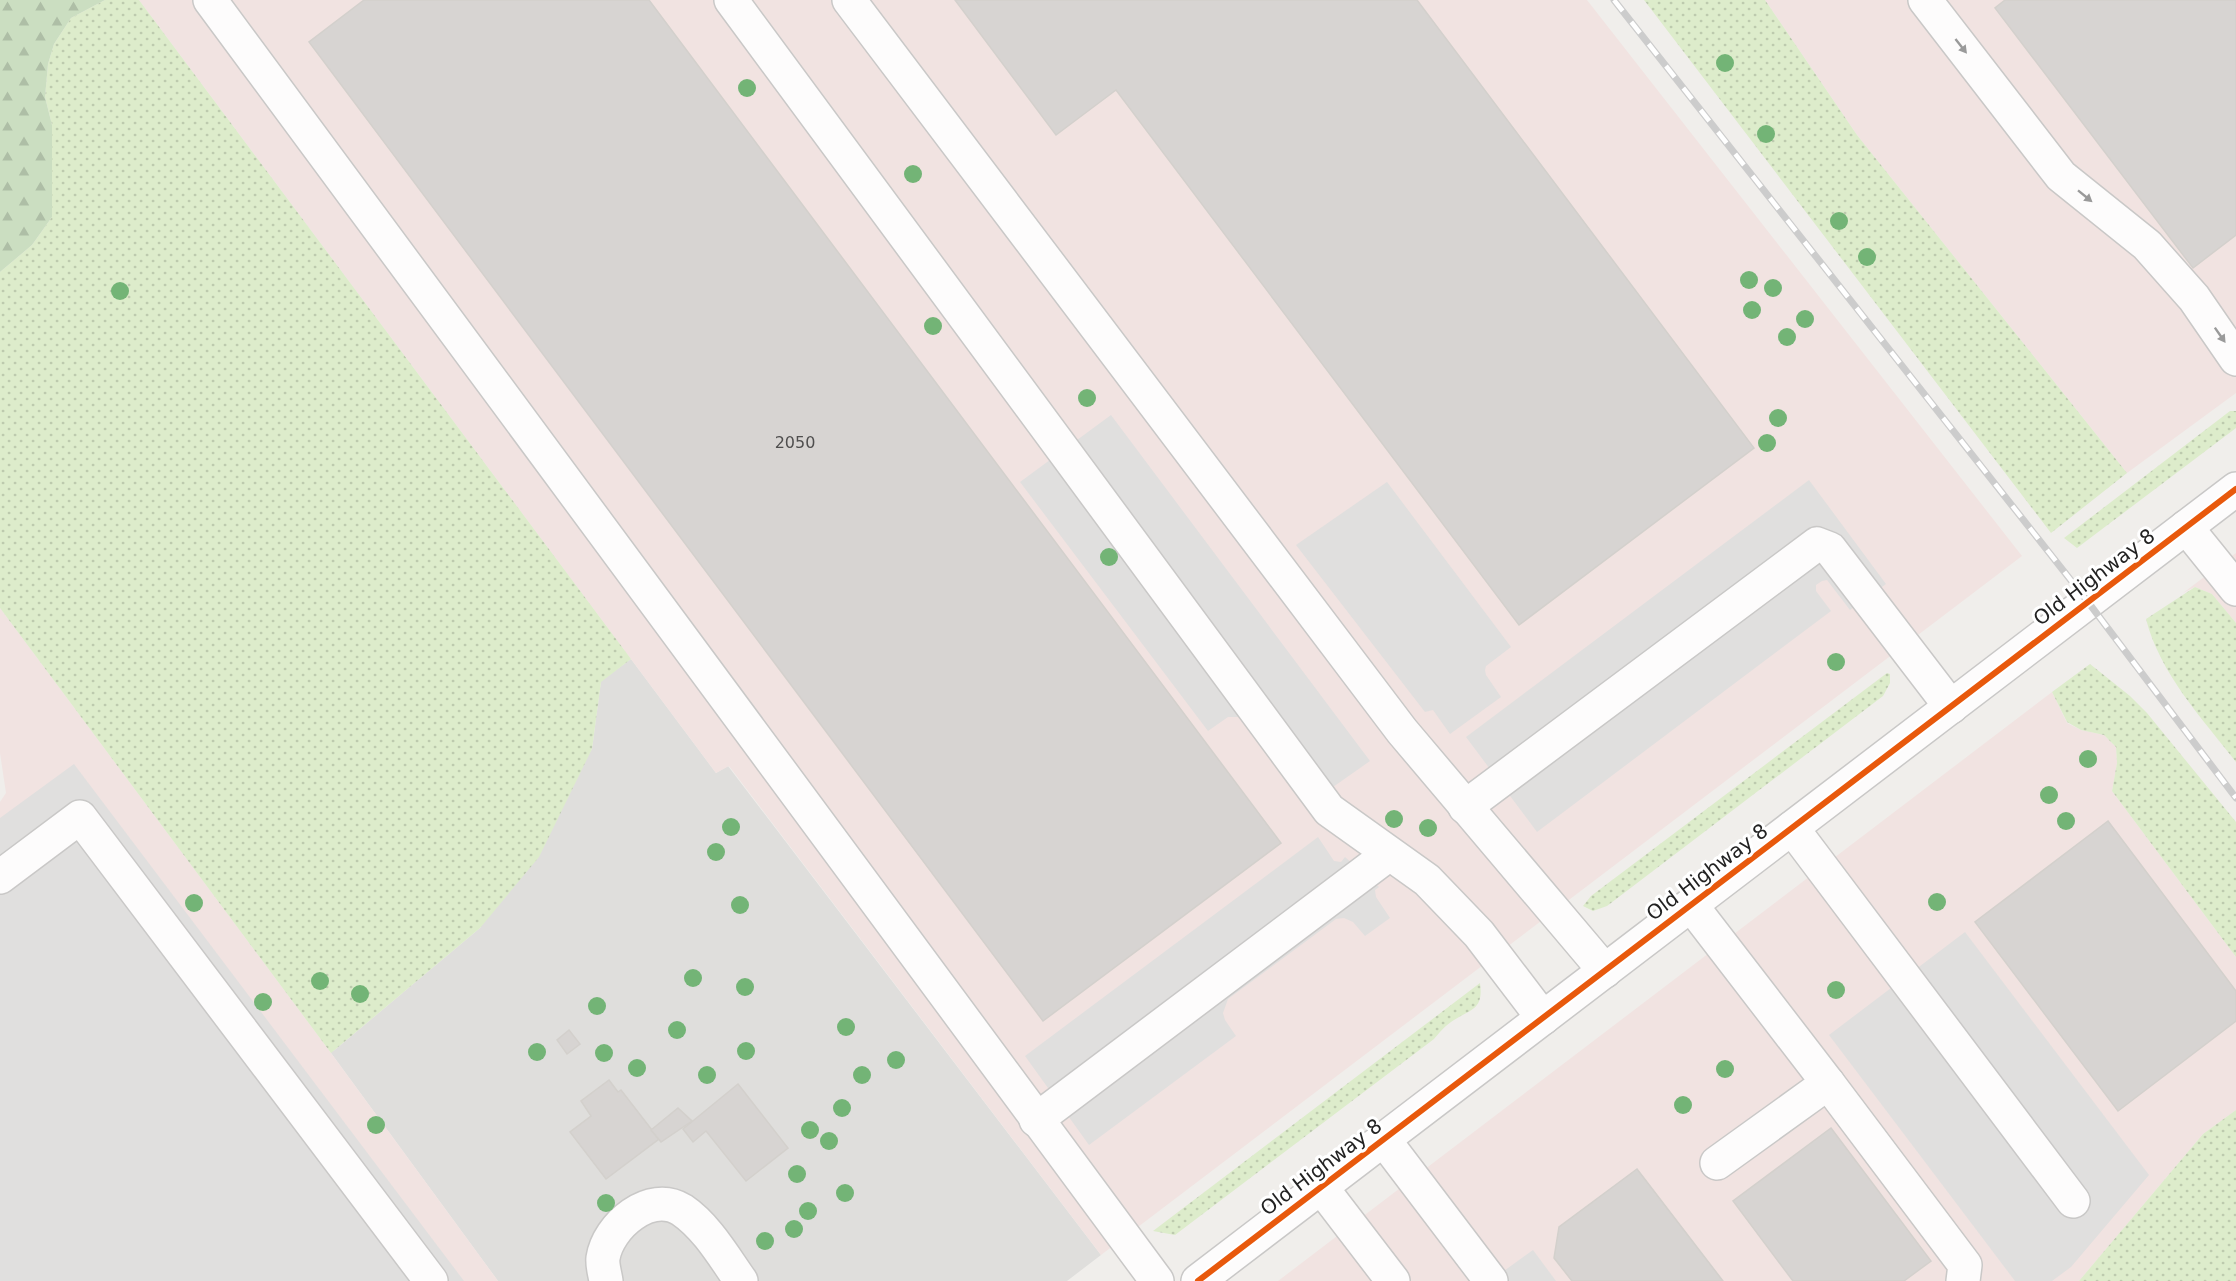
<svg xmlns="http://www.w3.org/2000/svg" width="2236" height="1281" font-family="'DejaVu Sans',sans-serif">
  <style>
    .residential { fill: #dfdedc }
    .commercial { fill: #f1e3e1 }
    .grass { fill: url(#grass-dots) }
    .forest { fill: url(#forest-firs) }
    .parking { fill: #e0dfde }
    .building { fill: #d7d4d2; stroke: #d3d0cc; stroke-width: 1.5 }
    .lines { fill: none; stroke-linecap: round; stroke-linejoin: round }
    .minor-casing { stroke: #c9c8c7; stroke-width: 36 }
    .minor { stroke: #fdfcfc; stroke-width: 33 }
    .rail-casing { stroke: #ccc; stroke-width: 7 }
    .rail { stroke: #fff; stroke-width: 4.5; stroke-dasharray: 14; stroke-linecap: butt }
    .cycleway-casing { stroke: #fff; stroke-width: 10 }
    .cycleway { stroke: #e8590c; stroke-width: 6 }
    .tree { fill: #73b476 }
    .oneway { fill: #9a9a9a }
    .labels { text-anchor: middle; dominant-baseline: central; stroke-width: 6; stroke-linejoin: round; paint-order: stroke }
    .number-label { font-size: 16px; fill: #4f4e4e }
    .street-label { font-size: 20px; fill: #222; stroke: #fff }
  </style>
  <defs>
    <pattern id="grass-dots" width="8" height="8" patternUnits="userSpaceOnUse" patternTransform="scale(1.5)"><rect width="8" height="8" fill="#ddeccb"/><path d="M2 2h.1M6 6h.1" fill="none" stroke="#bdcaae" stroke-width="1.8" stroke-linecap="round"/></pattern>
    <pattern id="forest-firs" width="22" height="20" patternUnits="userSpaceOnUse" patternTransform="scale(1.5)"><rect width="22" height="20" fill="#cbdec1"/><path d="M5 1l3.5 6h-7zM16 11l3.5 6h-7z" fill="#aebea6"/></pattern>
  </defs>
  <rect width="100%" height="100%" fill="#f0eeeb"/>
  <polygon class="residential" points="631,659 716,773 728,766 1101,1255 1067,1281 498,1281 331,1053 480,928 592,749 601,681"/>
  <g class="commercial">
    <polygon points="139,0 1587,0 2022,556 1101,1255 729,766 716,773"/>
    <polygon points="1765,0 2236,0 2236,393 2127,473 1857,135"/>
    <polygon points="2236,553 2236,623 2212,594 2195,587 2183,593"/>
    <polygon points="0,608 331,1053 498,1281 0,1281 0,802 6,793 0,753"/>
    <polygon points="2052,692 2067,723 2081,730 2104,735 2116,747 2117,763 2112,791 2236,957 2236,1110 2203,1134 2079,1281 1278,1281"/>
  </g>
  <g class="grass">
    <polygon points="105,0 139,0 631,659 601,682 592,749 539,857 480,928 331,1053 0,608 0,272 32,245 52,217 52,125 45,97 48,64 54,44 71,18"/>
    <polygon points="1644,0 1765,0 1857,135 2127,473 2051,533"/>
    <polygon points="2230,411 2236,411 2236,428 2077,548 2064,538"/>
    <path d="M2195,587l17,7 24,29v139c-34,-44 -76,-88 -90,-143z"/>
    <polygon points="2090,664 2130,696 2147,713 2236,822 2236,957 2112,791 2117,763 2116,747 2104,735 2081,730 2067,722 2052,692"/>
    <polygon points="1887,673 1890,674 1890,683 1883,696 1607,906 1593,911 1583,906 1591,896"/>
    <path d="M1480,983c4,28 -10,26 -29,39 -6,4 -12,11 -17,17l-259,196 -22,-4z"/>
    <polygon points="2236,1110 2236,1281 2079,1281 2203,1134"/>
  </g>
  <polygon class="forest" points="0,0 105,0 71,18 54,44 48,64 45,97 52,125 52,217 32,245 0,272"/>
  <g class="parking">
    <polygon points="1111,415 1370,761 1306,806 1240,717 1228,717 1208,731 1020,482"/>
    <polygon points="1809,480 1886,584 1850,610 1827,580 1822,581 1816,585 1816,591 1831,611 1537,832 1466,737"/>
    <polygon points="1387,482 1511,647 1486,666 1485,670 1486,675 1501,697 1450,734 1433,710 1425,712 1296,545"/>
    <polygon points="74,764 464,1281 0,1281 0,818"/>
    <polygon points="1318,837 1334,861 1341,862 1345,857 1379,887 1375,890 1376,897 1390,918 1365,936 1353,922 1344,918 1336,919 1228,999 1223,1013 1225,1020 1236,1036 1089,1145 1025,1056"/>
    <polygon points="1965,932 2149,1175 2071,1267 2052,1281 2015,1281 1829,1035"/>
    <polygon points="1533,1250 1556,1281 1490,1281"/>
  </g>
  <g class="building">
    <polygon points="364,0 649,0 1281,843 1043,1021 309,42"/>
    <polygon points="955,0 1417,0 1754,448 1519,625 1116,90 1056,135"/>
    <polygon points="2005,0 2236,0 2236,235 2193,268 1995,8"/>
    <polygon points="2108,821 2236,991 2236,1021 2118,1111 1975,922"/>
    <polygon points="569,1030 580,1044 567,1054 557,1040"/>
    <polygon points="609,1080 618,1092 621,1090 659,1139 606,1179 570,1132 591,1116 581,1101"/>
    <polygon points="738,1084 788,1148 746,1181 706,1131 693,1142 683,1129"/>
    <polygon points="678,1108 692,1121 661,1142 651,1130"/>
    <polygon points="1831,1128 1931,1261 1904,1281 1793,1281 1733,1201"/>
    <polygon points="1637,1169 1723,1281 1572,1281 1554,1258 1559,1227"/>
  </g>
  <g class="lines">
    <defs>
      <g id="minor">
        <polyline points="210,0 1157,1281"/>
        <polyline points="731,0 1329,810 1427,880 1479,934 1543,1018"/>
        <polyline points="849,0 1402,731 1605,971"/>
        <polyline points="1925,0 2061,176 2147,245 2194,298 2236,359"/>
        <polyline points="2186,527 2236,589"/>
        <polyline points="1465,807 1817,544 1830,549 1951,707"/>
        <polyline points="1792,828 2073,1201"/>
        <polyline points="0,877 80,817 431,1281"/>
        <polyline points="1691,905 1828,1083 1717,1163"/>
        <polyline points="1828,1083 1965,1265 1963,1281"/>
        <polyline points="1036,1120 1389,854"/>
        <polyline points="1384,1140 1491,1281"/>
        <polyline points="1321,1187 1393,1281"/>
        <path d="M606,1281c-1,-7 -4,-16 -3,-23 5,-32 47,-68 79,-48 25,17 42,47 59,71"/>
        <polyline points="1198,1281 2236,489"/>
      </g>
    </defs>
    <use href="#minor" class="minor-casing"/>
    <use href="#minor" class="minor"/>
    <defs>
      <polyline id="rail" points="1614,0 2088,602 2236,798"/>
    </defs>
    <use href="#rail" class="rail-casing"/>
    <use href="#rail" class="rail"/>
    <defs>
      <polyline id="cycleway" points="1198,1281 2236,489"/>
    </defs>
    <use href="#cycleway" class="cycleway-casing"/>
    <use href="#cycleway" class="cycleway"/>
  </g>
  <g class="tree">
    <circle cx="1725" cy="63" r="9"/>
    <circle cx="747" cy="88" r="9"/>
    <circle cx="1766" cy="134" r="9"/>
    <circle cx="913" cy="174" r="9"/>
    <circle cx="1839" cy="221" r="9"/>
    <circle cx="1867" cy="257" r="9"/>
    <circle cx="1749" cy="280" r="9"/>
    <circle cx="1773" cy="288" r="9"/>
    <circle cx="120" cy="291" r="9"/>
    <circle cx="1752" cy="310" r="9"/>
    <circle cx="1805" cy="319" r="9"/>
    <circle cx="933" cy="326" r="9"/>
    <circle cx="1787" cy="337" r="9"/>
    <circle cx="1087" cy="398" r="9"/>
    <circle cx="1778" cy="418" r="9"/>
    <circle cx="1767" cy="443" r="9"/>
    <circle cx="1109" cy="557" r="9"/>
    <circle cx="1836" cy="662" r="9"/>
    <circle cx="2088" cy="759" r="9"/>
    <circle cx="2049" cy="795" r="9"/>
    <circle cx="1394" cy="819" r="9"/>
    <circle cx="2066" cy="821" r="9"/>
    <circle cx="731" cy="827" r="9"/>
    <circle cx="1428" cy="828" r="9"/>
    <circle cx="716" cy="852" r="9"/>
    <circle cx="1937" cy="902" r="9"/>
    <circle cx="194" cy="903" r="9"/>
    <circle cx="740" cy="905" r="9"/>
    <circle cx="693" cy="978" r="9"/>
    <circle cx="320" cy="981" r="9"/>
    <circle cx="745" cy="987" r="9"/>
    <circle cx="1836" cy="990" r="9"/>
    <circle cx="360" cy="994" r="9"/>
    <circle cx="263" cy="1002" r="9"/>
    <circle cx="597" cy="1006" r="9"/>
    <circle cx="846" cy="1027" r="9"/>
    <circle cx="677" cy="1030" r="9"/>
    <circle cx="746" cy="1051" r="9"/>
    <circle cx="537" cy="1052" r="9"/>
    <circle cx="604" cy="1053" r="9"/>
    <circle cx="896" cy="1060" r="9"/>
    <circle cx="637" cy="1068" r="9"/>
    <circle cx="1725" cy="1069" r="9"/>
    <circle cx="707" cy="1075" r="9"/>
    <circle cx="862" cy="1075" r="9"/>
    <circle cx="1683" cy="1105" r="9"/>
    <circle cx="842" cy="1108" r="9"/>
    <circle cx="376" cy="1125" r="9"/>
    <circle cx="810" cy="1130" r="9"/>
    <circle cx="829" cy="1141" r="9"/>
    <circle cx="797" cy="1174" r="9"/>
    <circle cx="845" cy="1193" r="9"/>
    <circle cx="606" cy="1203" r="9"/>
    <circle cx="808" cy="1211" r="9"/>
    <circle cx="794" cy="1229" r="9"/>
    <circle cx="765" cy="1241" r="9"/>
  </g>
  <defs><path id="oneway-solid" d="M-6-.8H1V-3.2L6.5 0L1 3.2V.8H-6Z" transform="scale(1.5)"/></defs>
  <g class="oneway">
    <use href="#oneway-solid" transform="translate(1961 46) rotate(52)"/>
    <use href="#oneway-solid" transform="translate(2085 196) rotate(39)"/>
    <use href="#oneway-solid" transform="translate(2220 335) rotate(55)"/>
  </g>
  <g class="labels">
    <g class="number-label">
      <text x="795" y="442">2050</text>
    </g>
    <g class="street-label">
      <text transform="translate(2094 577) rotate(-37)">Old Highway 8</text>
      <text transform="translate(1707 872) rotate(-37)">Old Highway 8</text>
      <text transform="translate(1321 1167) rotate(-37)">Old Highway 8</text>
    </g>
  </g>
</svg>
